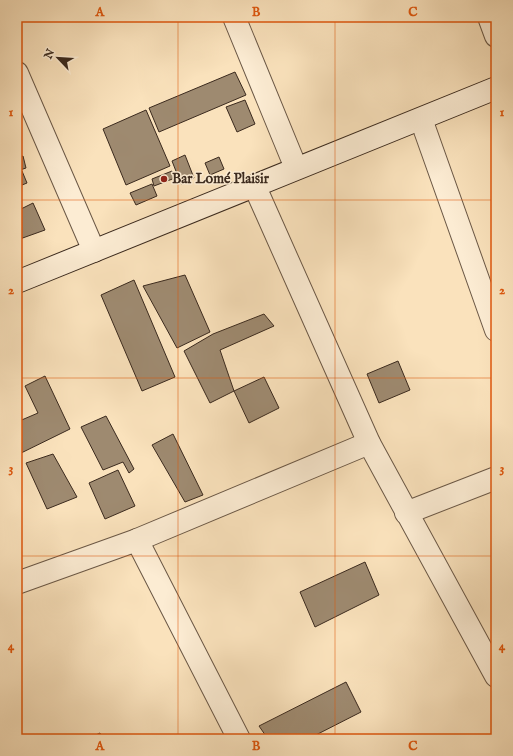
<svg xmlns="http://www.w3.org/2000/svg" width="513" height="756" font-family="'IM FELL English',serif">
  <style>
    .building { fill: #9e8a70; stroke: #3b2a1e }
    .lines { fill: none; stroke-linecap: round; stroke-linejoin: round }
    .street-casing { stroke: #6b5846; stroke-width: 24 }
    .secondary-casing { stroke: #3b2a1e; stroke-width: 24 }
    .street { stroke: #fcecd3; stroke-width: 22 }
    .secondary { stroke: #fcecd3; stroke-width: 22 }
    .grid { fill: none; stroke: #df570d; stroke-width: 1; stroke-opacity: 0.55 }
    .poi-dot { fill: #8f2418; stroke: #fcecd3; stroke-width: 1.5 }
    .labels { text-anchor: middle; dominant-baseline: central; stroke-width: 3; stroke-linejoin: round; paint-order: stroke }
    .poi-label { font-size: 14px; font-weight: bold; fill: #3b2a1e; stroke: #fcecd3; text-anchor: start }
    .neatline { fill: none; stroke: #df570d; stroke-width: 1.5 }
    .grid-label { font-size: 13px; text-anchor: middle; font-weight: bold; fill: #df570d }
  </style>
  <rect width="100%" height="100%" fill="#fae2bc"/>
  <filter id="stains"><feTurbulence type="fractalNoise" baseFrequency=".005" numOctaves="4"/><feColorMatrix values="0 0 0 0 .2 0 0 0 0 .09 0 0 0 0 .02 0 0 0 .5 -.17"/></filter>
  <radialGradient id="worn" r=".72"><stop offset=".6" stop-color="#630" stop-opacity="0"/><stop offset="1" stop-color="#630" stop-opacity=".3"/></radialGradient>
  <g class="building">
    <polygon points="235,72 246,95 159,132 149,108"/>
    <polygon points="245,100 255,124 237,132 226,107"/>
    <polygon points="146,110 170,166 126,185 103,129"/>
    <polygon points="185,155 194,178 181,184 172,161"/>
    <polygon points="23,156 26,168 17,171 17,158"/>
    <polygon points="219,157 224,169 210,175 205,163"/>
    <polygon points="22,171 27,183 17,187 17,173"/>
    <polygon points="172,171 175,178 154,186 152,179"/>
    <polygon points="152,184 157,196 136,205 130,193"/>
    <polygon points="33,203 45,230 17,240 17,211"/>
    <polygon points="185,275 210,332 177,348 143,286"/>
    <polygon points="134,280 175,377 142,391 101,295"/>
    <polygon points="264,314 274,326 220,350 234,391 210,403 184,351 213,334"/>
    <polygon points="398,361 410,390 379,403 367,374"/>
    <polygon points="45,376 70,429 17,455 17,422 38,413 25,386"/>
    <polygon points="264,377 279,408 249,423 234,391"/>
    <polygon points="106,416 134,469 129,473 123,462 103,470 81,427"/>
    <polygon points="173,434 203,495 185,502 152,445"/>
    <polygon points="53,454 77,497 47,509 26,463"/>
    <polygon points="118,470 135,506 105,519 89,483"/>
    <polygon points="365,562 379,595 315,627 300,592"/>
    <polygon points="346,682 361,712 308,739 268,739 259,726"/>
    <polygon points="100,733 103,739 87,739"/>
  </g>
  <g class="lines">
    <defs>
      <g id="street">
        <polyline points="234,17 296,168"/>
        <polyline points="489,17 496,36"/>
        <polyline points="17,73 94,251"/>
        <polyline points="421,119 496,330"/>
        <polyline points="255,187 369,443 496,676"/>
        <polyline points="406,513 496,478"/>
        <polyline points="137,540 239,739"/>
        <polyline points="17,583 137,540 369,443"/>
      </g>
      <polyline id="secondary" points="17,282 496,88"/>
    </defs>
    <use href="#street" class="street-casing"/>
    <use href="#secondary" class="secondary-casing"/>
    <use href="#street" class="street"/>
    <use href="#secondary" class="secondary"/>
  </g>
  <path class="grid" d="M178,17v722M335,17v722M17,200h479M17,378h479M17,556h479"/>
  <circle class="poi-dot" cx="164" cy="179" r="4"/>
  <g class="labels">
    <g class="poi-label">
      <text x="172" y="179">Bar Lomé Plaisir</text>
    </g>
  </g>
  <rect width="513" height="756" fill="none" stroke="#fae2bc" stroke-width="44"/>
  <g transform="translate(58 58) rotate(295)" stroke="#fcecd3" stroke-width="3" paint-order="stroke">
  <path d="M0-3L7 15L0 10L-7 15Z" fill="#3b2a1e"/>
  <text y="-6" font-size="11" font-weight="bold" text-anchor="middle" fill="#3b2a1e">N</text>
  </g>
  <rect x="22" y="22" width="469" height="712" class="neatline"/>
  <g class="grid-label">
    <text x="100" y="16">A</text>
    <text x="256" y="16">B</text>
    <text x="413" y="16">C</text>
    <text x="11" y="116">1</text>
    <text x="502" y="116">1</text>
    <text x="11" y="294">2</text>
    <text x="502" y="294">2</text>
    <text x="11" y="472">3</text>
    <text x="502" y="472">3</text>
    <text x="11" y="650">4</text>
    <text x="502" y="650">4</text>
    <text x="100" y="750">A</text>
    <text x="256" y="750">B</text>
    <text x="413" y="750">C</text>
  </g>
  <rect width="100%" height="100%" filter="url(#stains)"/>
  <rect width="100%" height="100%" fill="url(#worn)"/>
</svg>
